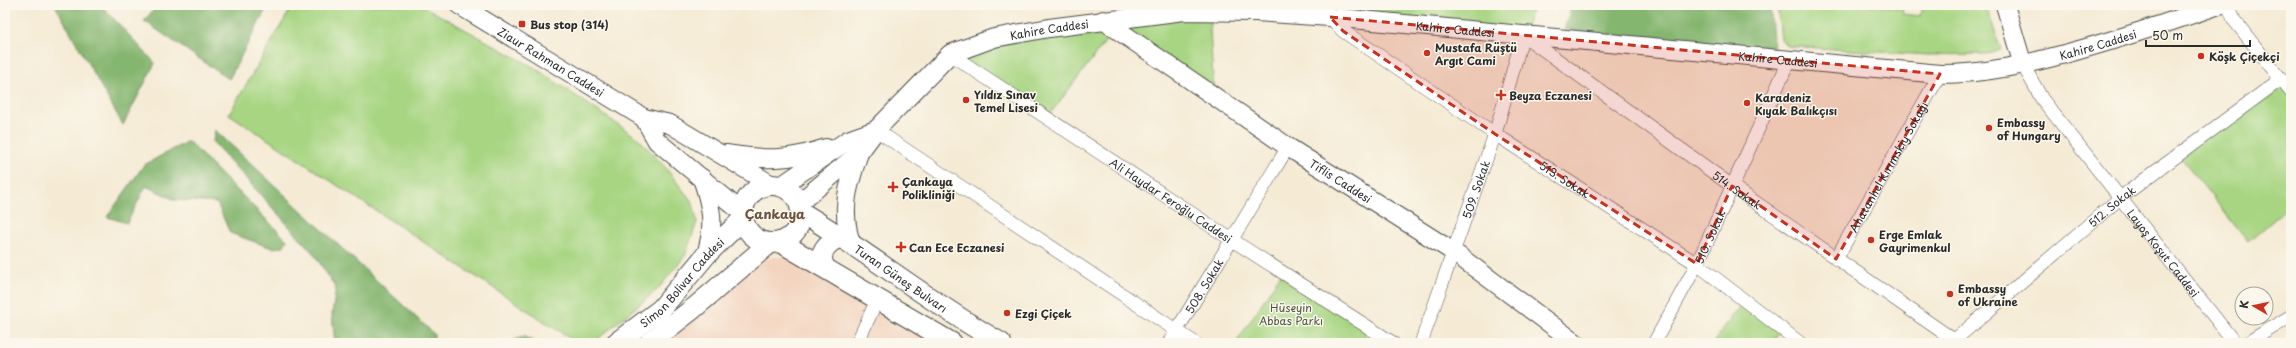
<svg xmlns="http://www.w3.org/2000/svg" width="2296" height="348" font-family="'Playpen Sans',sans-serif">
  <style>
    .built { fill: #f3d4bf }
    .green { fill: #a7d582; stroke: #698056 }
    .forest { fill: #85b670; stroke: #58704e }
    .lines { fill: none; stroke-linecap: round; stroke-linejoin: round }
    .street-casing { stroke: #494844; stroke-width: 14 }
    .secondary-casing { stroke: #494844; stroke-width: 20 }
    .primary-casing { stroke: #494844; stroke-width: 22 }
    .street { stroke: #fff; stroke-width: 13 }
    .secondary { stroke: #fff; stroke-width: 18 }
    .primary { stroke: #fff; stroke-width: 20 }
    .marked { fill: #c8321e; fill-opacity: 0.2; stroke: #c8321e; stroke-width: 3; stroke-dasharray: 8 5; stroke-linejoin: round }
    .poi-dot { fill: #c8321e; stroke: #fbf7ec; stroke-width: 1.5 }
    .labels { text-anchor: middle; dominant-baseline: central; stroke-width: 3; stroke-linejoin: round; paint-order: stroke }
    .poi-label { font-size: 11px; font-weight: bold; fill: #2b2b2b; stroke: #fbf7ec; text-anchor: start }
    .street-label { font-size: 11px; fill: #2b2b2b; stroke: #fbf7ec }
    .park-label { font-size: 11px; fill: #4a5641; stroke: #fbf7ec }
    .quarter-label { font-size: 13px; font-weight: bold; fill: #6b5242; stroke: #fbf7ec }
  </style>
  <rect width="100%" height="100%" fill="#fbf7ec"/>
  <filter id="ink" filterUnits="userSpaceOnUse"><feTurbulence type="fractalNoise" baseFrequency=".025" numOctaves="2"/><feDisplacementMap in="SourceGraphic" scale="8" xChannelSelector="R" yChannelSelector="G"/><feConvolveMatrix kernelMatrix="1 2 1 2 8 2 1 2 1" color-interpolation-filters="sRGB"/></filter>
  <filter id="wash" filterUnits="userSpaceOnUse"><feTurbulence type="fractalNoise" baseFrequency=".012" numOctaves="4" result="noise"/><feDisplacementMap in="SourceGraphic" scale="16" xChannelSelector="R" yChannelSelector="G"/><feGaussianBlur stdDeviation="0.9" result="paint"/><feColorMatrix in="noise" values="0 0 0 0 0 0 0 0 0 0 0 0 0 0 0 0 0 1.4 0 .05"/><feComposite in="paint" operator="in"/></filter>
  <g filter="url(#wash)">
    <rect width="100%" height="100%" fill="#f5ebd5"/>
    <g class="built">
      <polygon points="1108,5 1184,5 1119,18"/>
      <polygon points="773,257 788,257 952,343 632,343 650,329 740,270"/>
    </g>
    <g class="green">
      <polygon points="293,5 421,5 535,68 639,139 665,167 693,203 697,222 685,256 658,289 593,343 577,343 229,114"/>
      <polygon points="1184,5 1534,5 1523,35 1209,12 1214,97 1115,29 1047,118 950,54"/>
      <polygon points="1777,5 1875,5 1903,9 1902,14 1920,16 1922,5 1986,5 2001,50 1987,54 1928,55 1787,46 1781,39"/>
      <polygon points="2281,79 2291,92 2291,205 2248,242 2179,155"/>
      <polygon points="1282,272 1370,329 1360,343 1236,343"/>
      <polygon points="1744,300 1782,329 1772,343 1713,343"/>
    </g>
    <g class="forest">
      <polygon points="55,5 101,5 155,63 123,125"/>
      <polygon points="158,5 261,5 266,9 229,79 144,21"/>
      <polygon points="1572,5 1770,5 1774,51 1564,30"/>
      <polygon points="215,130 434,334 434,343 335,343 332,315 336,288 314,254 213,142"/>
      <polygon points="188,141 287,240 283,247 272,248 230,233 217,203 175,200 146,186 127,223 107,217 144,165"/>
      <polygon points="524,336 537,343 508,343"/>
    </g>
  </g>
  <g filter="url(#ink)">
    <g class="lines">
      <defs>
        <g id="street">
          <polyline points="2228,5 2234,20 2291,92"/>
          <path id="s1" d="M1330,17l13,14 152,103 202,130 103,79"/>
          <path id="s2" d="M950,54l282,186 161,103"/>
          <path id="s3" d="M2023,65l19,34 193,244"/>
          <polyline points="876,130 1195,343"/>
          <path id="s4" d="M1836,259l104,-185"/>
          <polyline points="857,343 878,298"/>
          <path id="s5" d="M1169,343l119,-196"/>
          <path id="s6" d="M1421,343l74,-209 28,-99 209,151 222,154"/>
          <path id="s7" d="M1654,343l43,-79 92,-203"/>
          <path id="s8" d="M1951,343l169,-145 161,-119"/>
          <polyline points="2247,343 2291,316"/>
        </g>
        <g id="secondary">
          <path id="s9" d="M459,5l185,113 26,6 102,61"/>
          <polyline points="2005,5 2023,65"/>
          <path id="s10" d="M1103,20l185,127 164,104 124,92"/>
          <polyline points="644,118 657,141 744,214"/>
          <path d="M726,154c39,6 62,7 100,-6"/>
          <path d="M702,178c10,30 13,47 4,77"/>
          <path id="s11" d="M781,186l67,-46 28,-10 74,-76 44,-16 55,-10 135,-17 72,1 74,5 610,57c46,0 88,-10 132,-22 50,-14 98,-30 147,-47"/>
          <polyline points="799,203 859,153 876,130"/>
          <path d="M851,243c-11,-34 -3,-57 8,-90"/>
        </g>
        <g id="primary">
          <circle cx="772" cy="214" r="29"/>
          <path id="s12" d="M801,212c69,41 131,92 200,131"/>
          <polyline points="780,242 952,343"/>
          <path d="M824,266c-7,-15 6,-27 20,-29"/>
          <path id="s13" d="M616,343l45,-34 45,-54 38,-37"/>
          <polyline points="649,343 694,308 770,243"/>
        </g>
      </defs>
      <use href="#street" class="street-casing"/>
      <use href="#secondary" class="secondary-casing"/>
      <use href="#primary" class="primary-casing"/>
      <use href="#street" class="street"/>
      <use href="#secondary" class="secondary"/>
      <use href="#primary" class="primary"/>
    </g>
  </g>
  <path class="marked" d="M1330,17l610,57 -104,185 -104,-73 -35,78 -202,-130 -152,-103z"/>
  <g class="poi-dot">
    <rect x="518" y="20" width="8" height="8" rx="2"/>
    <circle cx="1427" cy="53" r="4"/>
    <circle cx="2201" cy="56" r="4"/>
    <path d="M1499 89h4v4h4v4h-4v4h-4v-4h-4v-4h4z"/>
    <circle cx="966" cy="100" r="4"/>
    <circle cx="1747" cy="103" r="4"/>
    <circle cx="1989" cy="128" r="4"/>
    <path d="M891 181h4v4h4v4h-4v4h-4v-4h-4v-4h4z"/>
    <circle cx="1871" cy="240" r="4"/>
    <path d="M899 241h4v4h4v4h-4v4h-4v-4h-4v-4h4z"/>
    <circle cx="1950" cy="294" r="4"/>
    <circle cx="1007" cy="313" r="4"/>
  </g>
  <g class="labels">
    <g class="poi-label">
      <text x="530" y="24">Bus stop (314)</text>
      <text x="1435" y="47">Mustafa Rüştü<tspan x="1435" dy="13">Argıt Cami</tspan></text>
      <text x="2209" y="56">Köşk Çiçekçi</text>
      <text x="974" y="94">Yıldız Sınav<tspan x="974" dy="13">Temel Lisesi</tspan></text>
      <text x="1509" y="95">Beyza Eczanesi</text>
      <text x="1755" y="97">Karadeniz<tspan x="1755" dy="13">Kıyak Balıkçısı</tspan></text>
      <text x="1997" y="122">Embassy<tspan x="1997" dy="13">of Hungary</tspan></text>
      <text x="902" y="181">Çankaya<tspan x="902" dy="13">Polikliniği</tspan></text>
      <text x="1879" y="234">Erge Emlak<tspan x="1879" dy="13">Gayrimenkul</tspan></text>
      <text x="909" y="247">Can Ece Eczanesi</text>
      <text x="1958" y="288">Embassy<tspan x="1958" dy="13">of Ukraine</tspan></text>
      <text x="1015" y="313">Ezgi Çiçek</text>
    </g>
    <g class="street-label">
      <text stroke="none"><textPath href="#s11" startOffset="320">Kahire Caddesi</textPath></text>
      <text stroke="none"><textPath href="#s11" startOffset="728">Kahire Caddesi</textPath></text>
      <text stroke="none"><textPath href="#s11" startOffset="1376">Kahire Caddesi</textPath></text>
      <text stroke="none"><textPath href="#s11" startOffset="1052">Kahire Caddesi</textPath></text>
      <text stroke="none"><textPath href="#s9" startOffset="108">Ziaur Rahman Caddesi</textPath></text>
      <text stroke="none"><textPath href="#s4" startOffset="106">Ahatanhel Kırımskiy Sokağı</textPath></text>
      <text stroke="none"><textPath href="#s1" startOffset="286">513. Sokak</textPath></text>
      <text stroke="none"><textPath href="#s10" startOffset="287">Tiflis Caddesi</textPath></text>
      <text stroke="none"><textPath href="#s6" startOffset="589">514. Sokak</textPath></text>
      <text stroke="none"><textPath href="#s6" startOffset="163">509. Sokak</textPath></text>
      <text stroke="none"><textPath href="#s2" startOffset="265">Ali Haydar Feroğlu Caddesi</textPath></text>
      <text stroke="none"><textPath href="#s8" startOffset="211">512. Sokak</textPath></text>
      <text stroke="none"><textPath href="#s7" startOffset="120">510. Sokak</textPath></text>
      <text stroke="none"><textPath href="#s3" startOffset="235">Layoş Koşut Caddesi</textPath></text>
      <text stroke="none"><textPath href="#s12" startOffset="120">Turan Güneş Bulvarı</textPath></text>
      <text stroke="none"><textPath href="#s13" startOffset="90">Simon Bolivar Caddesi</textPath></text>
      <text stroke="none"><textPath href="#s5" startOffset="67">508. Sokak</textPath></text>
    </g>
    <g class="park-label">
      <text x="1291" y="307">Hüseyin<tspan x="1291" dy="13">Abbas Parkı</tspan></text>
    </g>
    <g class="quarter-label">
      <text x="775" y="213">Çankaya</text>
    </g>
  </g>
  <rect width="2296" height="348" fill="none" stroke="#fbf7ec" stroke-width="20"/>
  <g transform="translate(2254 306) rotate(279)"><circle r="19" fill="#fbf7ec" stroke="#a8a59f"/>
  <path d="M0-3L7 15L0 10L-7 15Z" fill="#c8321e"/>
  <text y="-6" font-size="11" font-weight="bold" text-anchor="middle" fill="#2b2b2b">K</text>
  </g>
  <path d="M2146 40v6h104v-6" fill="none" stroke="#2b2b2b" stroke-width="2"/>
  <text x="2152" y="40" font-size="12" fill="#2b2b2b" stroke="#fbf7ec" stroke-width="3" paint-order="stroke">50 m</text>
</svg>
